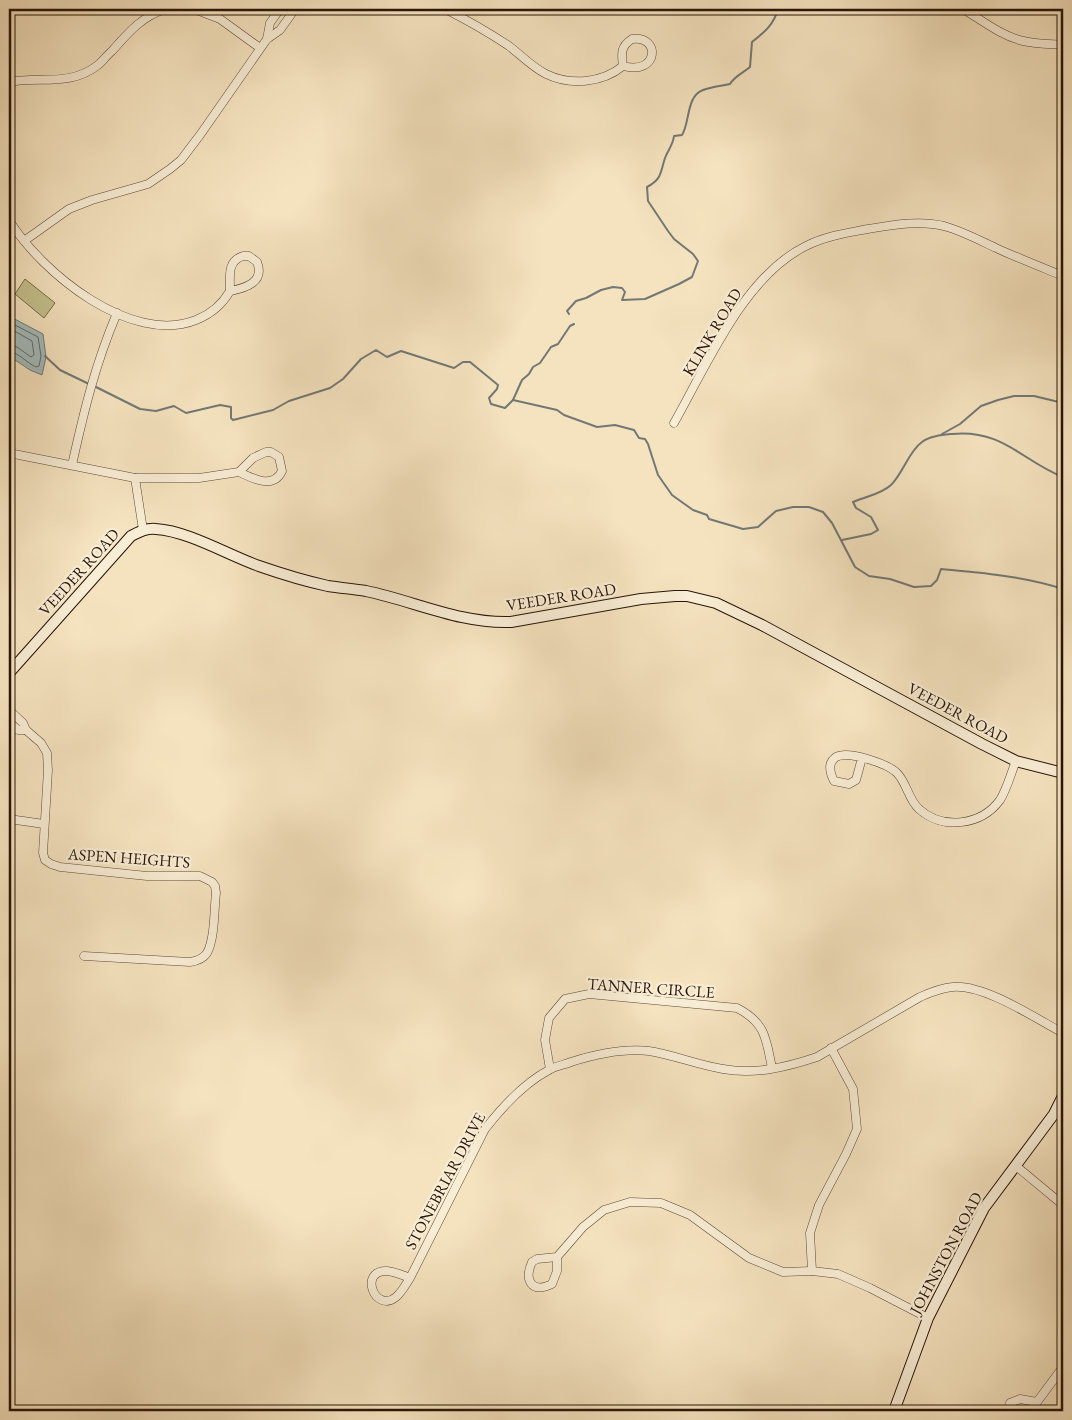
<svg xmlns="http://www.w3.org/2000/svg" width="1072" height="1420" font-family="'EB Garamond',serif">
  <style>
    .green { fill: #c4c18d; stroke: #766a4a }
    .water { fill: #a2bbbd; stroke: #727875 }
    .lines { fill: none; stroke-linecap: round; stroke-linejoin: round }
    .shore { stroke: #666862; stroke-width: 1 }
    .stream { stroke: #727875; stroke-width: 2 }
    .street-casing { stroke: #5c4836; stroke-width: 9 }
    .secondary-casing { stroke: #291408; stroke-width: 12 }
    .street { stroke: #f8edd5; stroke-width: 8 }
    .secondary { stroke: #f8edd5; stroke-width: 10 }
    .labels { text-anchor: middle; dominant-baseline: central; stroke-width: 4.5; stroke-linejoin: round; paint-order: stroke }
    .street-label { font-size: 16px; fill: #291408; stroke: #f8edd5 }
  </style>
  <rect width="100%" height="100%" fill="#f5e3bf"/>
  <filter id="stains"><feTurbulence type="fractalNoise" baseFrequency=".004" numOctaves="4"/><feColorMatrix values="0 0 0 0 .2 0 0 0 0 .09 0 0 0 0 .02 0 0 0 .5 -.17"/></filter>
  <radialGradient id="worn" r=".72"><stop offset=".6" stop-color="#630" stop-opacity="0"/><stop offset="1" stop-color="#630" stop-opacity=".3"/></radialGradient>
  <polygon class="green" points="25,279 55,303 44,318 15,294"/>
  <polygon class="water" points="9,316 43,334 46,357 42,375 30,370 9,356"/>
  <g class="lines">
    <g class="shore">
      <path d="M9,322l29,15 3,19 -2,10 -3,1c-9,-4 -17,-14 -27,-16"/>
      <polyline points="9,328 32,341 34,355 31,357 17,347 9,345"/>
    </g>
    <g class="stream">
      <path d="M569,314l-2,-3 9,-10 10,-3 15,-8 12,-3 9,1 3,4 -3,8 23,-1 34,-15 13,-7 6,-16 -5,-7 -19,-15 -6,-8 -20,-30 -1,-14c15,-8 13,-14 18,-29 3,-8 8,-13 9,-22l8,-1c8,-12 4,-39 21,-45 8,-3 18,-4 27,-6 5,-8 13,-11 20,-17l2,-25c13,-10 22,-18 26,-33"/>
      <polyline points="45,356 60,370 89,384"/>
      <polyline points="94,386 140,409 156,411 174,406 186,413 220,405 231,407 231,418 233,420 273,410 289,401 330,388 343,379 361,359 376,350 387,357 401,351 454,368 463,362 470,362 498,385 497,389 489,398 491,404 505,408 513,400 522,380 529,374 533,367 540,363 551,347 558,344 570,326 574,324"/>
      <path d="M513,400l44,10 7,5 33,12 18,-2 19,5 5,8 6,1 3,5 10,31 14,20 21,15 14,5 2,4 34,10 15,-2 18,-16 17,-4h16l14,5 9,11 23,44 14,9 21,3 24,8 17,-1 6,-6 4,-11c41,4 82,7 122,20"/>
      <polyline points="942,434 960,424 981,406 998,400 1014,396 1034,396 1063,403"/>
      <path d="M842,540l29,-6 7,-4 -7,-13 -15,-9 -3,-6c13,-6 27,-7 38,-17 12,-12 18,-34 31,-43 8,-6 20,-7 30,-8 51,-5 70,27 111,43"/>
    </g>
    <defs>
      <g id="street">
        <polyline points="194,9 220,19 260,48"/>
        <path d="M445,9c22,11 43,23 64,37 12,9 23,21 37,28 25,12 56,9 77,-8"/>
        <path d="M963,9c19,11 38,27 60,32 13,3 27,3 40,4"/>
        <polyline points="267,39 270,23 280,9"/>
        <path d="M632,39c29,-4 27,37 -9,27 -2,-13 -2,-20 9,-27z"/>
        <path d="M9,82c31,-6 61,5 89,-17 5,-4 9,-10 14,-14 16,-18 30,-35 54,-42"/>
        <path d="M9,220c32,52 122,126 187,100 15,-6 26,-15 34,-29"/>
        <polyline points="24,241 69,209 92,200 148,184 170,169 181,160 200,135 267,39 280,30 295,9"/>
        <path d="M243,256h6l8,6c8,20 -11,26 -27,29 0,-15 -3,-30 13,-35z"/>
        <path d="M674,423c33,-58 70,-147 132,-177 20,-10 41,-13 62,-17 25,-4 51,-9 76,-3 18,5 35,14 52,22 22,10 45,19 67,28"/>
        <path d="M266,452h5l8,5 3,14c-9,19 -30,7 -43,1l14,-14z"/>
        <polyline points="9,453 135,478 199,478 239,472"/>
        <path d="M72,465c12,-54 23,-100 45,-152"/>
        <polyline points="135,478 143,530"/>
        <path d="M9,710l14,13 3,7 15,13 6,10 1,17 -5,83 2,7 6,4 9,3 87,9h53l12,6 3,4 1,7c-2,16 -1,46 -9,60 -4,6 -10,8 -17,9l-106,-6"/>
        <polyline points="9,722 18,730 26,730"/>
        <path d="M862,758l-6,22 -7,4 -15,-3c-4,-8 -7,-18 2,-24 12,-7 52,7 61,16 10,10 11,26 22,36 23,21 62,17 81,-9 7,-11 11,-27 16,-39"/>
        <polyline points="9,819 44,824"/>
        <path d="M550,1069l-5,-29 4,-22 16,-19 24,-5 148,14c29,15 29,31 35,60"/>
        <polyline points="1016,1166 1063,1205"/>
        <path d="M557,1257v14l-5,13c-21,10 -28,-4 -20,-22l5,-3 20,-2 26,-30 21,-17 26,-8 31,1 29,12 59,43 34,14 29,-1 26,3 32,14 58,30"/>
        <polyline points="812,1271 810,1233 819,1205 846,1154 857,1129 853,1089 831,1048"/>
        <path d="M410,1278c-7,-3 -15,-6 -23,-7 -29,-1 -12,43 9,26 6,-5 10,-13 14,-19l75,-149c18,-23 39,-46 64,-59 6,-4 15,-5 22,-8 25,-8 51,-14 78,-11 25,4 49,14 74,18 32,6 64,-2 94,-12l103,-60c11,-5 21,-9 33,-10 31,-3 82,31 110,46"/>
        <polyline points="1037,1402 1063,1367"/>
        <polyline points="1007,1411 1010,1403 1020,1399 1037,1402 1033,1411"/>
      </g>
      <g id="secondary">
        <path d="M9,673l122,-137c8,-4 15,-8 25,-7 32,2 72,26 103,37 23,8 46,15 69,20 13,2 26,3 38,5 48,10 95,33 145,31l130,-23 34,-3h12l29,7 46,22 220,119 34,17 47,12"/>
        <polyline points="894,1411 928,1318 984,1208 1054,1114 1063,1096"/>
      </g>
    </defs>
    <use href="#street" class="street-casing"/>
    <use href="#secondary" class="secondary-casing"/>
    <use href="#street" class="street"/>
    <use href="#secondary" class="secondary"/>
  </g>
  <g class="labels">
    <g class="street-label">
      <text transform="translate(712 332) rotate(-59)">KLINK ROAD</text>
      <text transform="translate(79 572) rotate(-48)">VEEDER ROAD</text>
      <text transform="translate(561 597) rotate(-9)">VEEDER ROAD</text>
      <text transform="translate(958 713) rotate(28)">VEEDER ROAD</text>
      <text transform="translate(129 858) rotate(4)">ASPEN HEIGHTS</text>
      <text transform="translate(651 988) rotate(4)">TANNER CIRCLE</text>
      <text transform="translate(445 1181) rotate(-62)">STONEBRIAR DRIVE</text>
      <text transform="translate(946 1253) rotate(-62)">JOHNSTON ROAD</text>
    </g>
  </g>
  <rect width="1072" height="1420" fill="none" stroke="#f5e3bf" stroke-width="30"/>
  <rect x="10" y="10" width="1052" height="1400" fill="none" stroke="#291408" stroke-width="2.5"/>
  <rect x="15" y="15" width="1042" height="1390" fill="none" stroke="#291408"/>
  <rect width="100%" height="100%" filter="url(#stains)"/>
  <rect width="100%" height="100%" fill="url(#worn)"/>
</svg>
